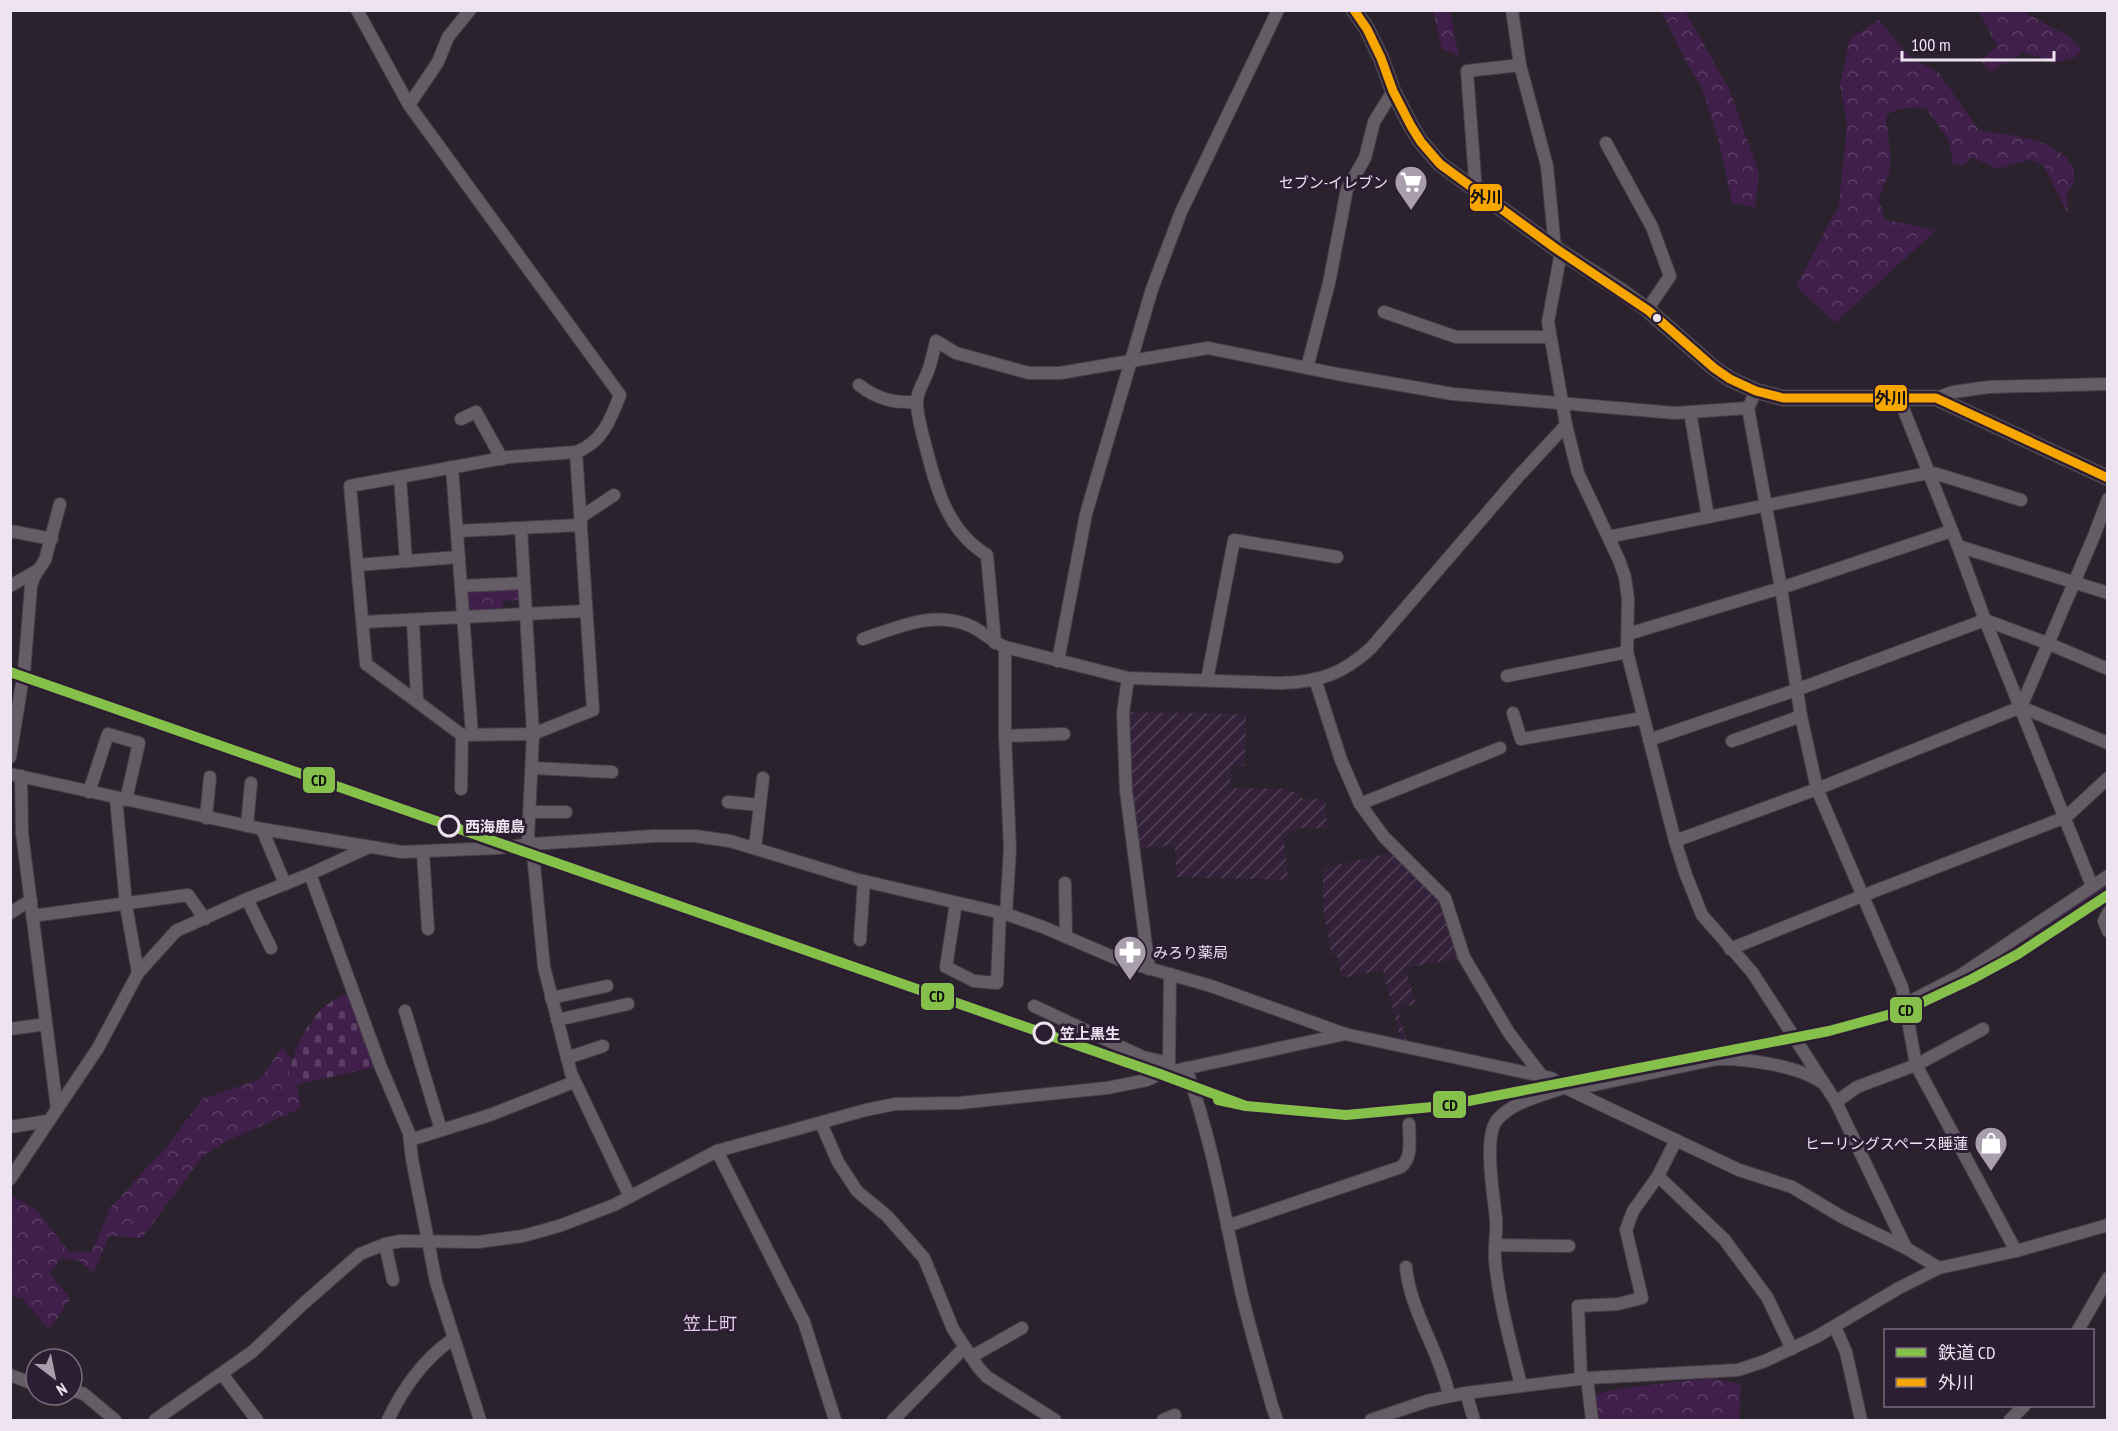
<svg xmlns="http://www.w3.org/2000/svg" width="2118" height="1431" font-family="'PT Sans Narrow','Noto Sans JP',sans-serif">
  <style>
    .industrial { fill: url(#industrial-furrows) }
    .forest { fill: url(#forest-crowns) }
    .cemetery { fill: url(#cemetery-stones) }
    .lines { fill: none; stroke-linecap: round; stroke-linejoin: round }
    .minor-casing { stroke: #463f49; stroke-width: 14 }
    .major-casing { stroke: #463f49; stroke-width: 17 }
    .minor { stroke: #645d66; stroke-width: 12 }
    .major { stroke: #5a5d5f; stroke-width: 15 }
    .bus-1-casing { stroke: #2d1d32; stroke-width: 14 }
    .bus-1 { stroke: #f7a600; stroke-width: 9 }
    .rail-1-casing { stroke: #2d1d32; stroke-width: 15 }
    .rail-1 { stroke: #85c04a; stroke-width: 10 }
    .bus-dot { fill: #eee3f1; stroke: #2d1d32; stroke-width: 2 }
    .stop-dot { fill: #2d1d32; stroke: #eee3f1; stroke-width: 3 }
    .labels { text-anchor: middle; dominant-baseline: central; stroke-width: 6; stroke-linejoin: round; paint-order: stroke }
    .poi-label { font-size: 15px; fill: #eee3f1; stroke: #2d1d32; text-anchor: end }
    .stop-label { font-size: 15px; font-weight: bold; fill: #eee3f1; stroke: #2d1d32; text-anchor: start }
    .quarter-label { font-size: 18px; fill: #e0cae6; stroke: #2d1d32 }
    .line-badge { stroke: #2d1d32; stroke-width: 2 }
    .pale-badge-label { font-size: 16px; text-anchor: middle; font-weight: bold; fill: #111 }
  </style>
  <defs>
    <pattern id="industrial-furrows" width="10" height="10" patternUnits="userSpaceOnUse" patternTransform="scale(1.5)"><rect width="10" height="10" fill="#34223a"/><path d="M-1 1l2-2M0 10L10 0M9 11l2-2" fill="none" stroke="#524257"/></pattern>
    <pattern id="forest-crowns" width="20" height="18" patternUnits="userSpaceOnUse" patternTransform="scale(1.5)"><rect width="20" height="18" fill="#401f4a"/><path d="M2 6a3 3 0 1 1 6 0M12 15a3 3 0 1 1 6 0" fill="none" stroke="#5c3f65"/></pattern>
    <pattern id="cemetery-stones" width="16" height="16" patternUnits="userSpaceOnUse" patternTransform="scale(1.5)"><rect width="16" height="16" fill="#401f4a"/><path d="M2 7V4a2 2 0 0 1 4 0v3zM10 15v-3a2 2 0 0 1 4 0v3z" fill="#5c3f65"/></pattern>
  </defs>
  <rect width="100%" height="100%" fill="#2a222d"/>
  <g class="industrial">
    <polygon points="1127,712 1246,714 1245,766 1231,766 1230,788 1291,789 1291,792 1298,792 1299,798 1325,799 1327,828 1298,828 1284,838 1288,880 1177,877 1175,846 1138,848 1130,790"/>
    <polygon points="1395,852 1442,898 1461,958 1405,968 1416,1003 1398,1009 1407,1042 1401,1041 1383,970 1342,978 1337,955 1332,956 1323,909 1323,868"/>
  </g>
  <g class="forest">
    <polygon points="1433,11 1450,11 1459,56 1442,49"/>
    <polygon points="1661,11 1685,11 1730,91 1759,173 1755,207 1732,203 1719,141 1703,91 1680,50"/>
    <polygon points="1979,11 2022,11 2070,37 2082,49 2076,57 2054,63 2024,52 1991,72 1980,61 1998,46 1992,37"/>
    <path d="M1879,20l32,38 27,14 41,58c29,6 75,6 92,34 6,10 4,20 -4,30l1,20 -24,-48 -14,-6 -33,9 -25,-12 -8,8h-11l-4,-25 -23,-32c-14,0 -30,-2 -40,9l5,43 -2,13 -11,27 8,20 50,10 -101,93 -39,-37 43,-81 8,-81 -7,-39 10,-47z"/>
    <polygon points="520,587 521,600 503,601 503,613 469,612 468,593 471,589"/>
    <polygon points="2107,879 2107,905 2013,964 1975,984 1917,1009"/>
    <polygon points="283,1046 291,1059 290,1073 297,1085 301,1108 227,1141 203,1156 142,1238 109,1236 94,1273 79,1261 61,1258 50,1273 70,1299 49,1330 22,1298 11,1296 10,1195 37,1210 68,1251 92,1252 110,1208 169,1144 202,1099 260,1079"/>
    <polygon points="1709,1378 1741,1384 1739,1420 1599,1420 1595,1395 1617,1389"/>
  </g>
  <path class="cemetery" d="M350,992l28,74 -81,19 -7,-12c2,-22 18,-52 35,-67 8,-6 17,-10 25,-14z"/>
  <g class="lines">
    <defs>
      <g id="minor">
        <path d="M357,10l52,95 211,290c-9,24 -18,48 -44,57l-67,5 -159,29 16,178 96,71 71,-1 60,-24 -17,-258"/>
        <polyline points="1512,10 1520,65 1547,166 1555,248"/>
        <polyline points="409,105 438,62 448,37 470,10"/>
        <polyline points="1606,143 1652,227 1670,276 1647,310"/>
        <polyline points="1476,192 1467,71 1520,65"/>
        <polyline points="1561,252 1548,322 1566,425 1578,473 1619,560 1625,577 1628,599 1627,652 1675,841 1686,875 1702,915 1752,972 1836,1102 1906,1248"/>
        <polyline points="1384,312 1456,337 1550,337"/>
        <polyline points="1307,368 1329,283 1347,189 1365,158 1374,122 1393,91"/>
        <path d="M859,385c18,14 34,18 57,17"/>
        <polyline points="1756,391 1748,408 1781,588 1801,716 1817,789 1902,987 1916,1065 2016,1251"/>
        <polyline points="1899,398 1958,546 1985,620 2092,886"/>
        <polyline points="1936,398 1953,392 1989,387 2108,384"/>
        <polyline points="1690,412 1708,517"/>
        <polyline points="461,419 476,412 502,459"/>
        <polyline points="452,467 472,735"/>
        <polyline points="400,477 406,561"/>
        <polyline points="581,517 614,495"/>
        <polyline points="521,528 533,734 528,838 532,844 544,967 571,1073 630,1197"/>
        <polyline points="10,531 52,539"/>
        <polyline points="457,531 581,525"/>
        <polyline points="1608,537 1928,473 1937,474 2021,500"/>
        <polyline points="1958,546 2108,593"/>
        <polyline points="357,565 459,557"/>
        <polyline points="10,586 38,570"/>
        <polyline points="461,586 524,583"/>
        <polyline points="413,621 417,700"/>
        <polyline points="363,622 586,611"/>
        <polyline points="1628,634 1781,588 1951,531"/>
        <path d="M863,639c35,-12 73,-30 110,-12 11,6 20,15 32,20l123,31 153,5c38,-1 62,-9 90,-35l146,-170 49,-53"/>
        <path d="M995,643l-8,-88c-40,-24 -51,-68 -62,-111 -3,-12 -8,-28 -8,-41 -1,-11 9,-24 12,-35 3,-9 5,-18 7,-27l20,12 73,20h31l148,-25 129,26 116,20 222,19 73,-5"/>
        <polyline points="1005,647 1005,736 1010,848 1006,914"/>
        <polyline points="1058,661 1086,514 1152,289 1181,212 1278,10"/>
        <polyline points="24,673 31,586 34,577 45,560 60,504"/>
        <polyline points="1507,676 1627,652"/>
        <polyline points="1128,678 1123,713 1126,791 1149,969"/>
        <polyline points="1315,679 1341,760 1360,804 1384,837 1445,898 1464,957 1509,1033 1542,1076"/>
        <polyline points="1207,680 1234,540 1337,557"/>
        <polyline points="2021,707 2094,536 2108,499"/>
        <polyline points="1513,713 1521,739 1643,718"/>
        <polyline points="1005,736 1064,734"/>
        <polyline points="1649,740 1796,690 1985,620 2047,643 2108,669"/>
        <polyline points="1732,741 1801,716"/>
        <polyline points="10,757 22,683"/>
        <polyline points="533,768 612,772"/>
        <polyline points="10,774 262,829 402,852 498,848 532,844 654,836 695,836 730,841 855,879 1006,914 1043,927 1120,960 1211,986 1345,1034 1551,1078 1570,1090 1739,1170 1792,1187 1842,1217 1906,1248 1939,1268"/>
        <polyline points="21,776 22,833 57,1109"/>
        <polyline points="461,789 462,735"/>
        <polyline points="89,792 108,734 139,743 126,800"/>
        <polyline points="116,798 126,905 138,973"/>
        <polyline points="728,802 760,805"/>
        <polyline points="1360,804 1500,748"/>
        <polyline points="530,812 566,812"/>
        <polyline points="206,818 210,777"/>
        <polyline points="247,826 251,783"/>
        <polyline points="262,829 285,884"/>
        <polyline points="1675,841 1817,789 2021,707 2108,743"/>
        <polyline points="755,848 763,778"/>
        <polyline points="423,852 428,929"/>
        <polyline points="310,874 380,1065 409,1133 412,1159 436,1282 480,1420"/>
        <polyline points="1065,883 1066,937"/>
        <polyline points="247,899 271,948"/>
        <polyline points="956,903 946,967 974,981 997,983 1000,913"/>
        <polyline points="10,913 31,900"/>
        <polyline points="2108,913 2104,921 2108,931"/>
        <polyline points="32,916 188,895 205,919"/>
        <polyline points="860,940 864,881"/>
        <polyline points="1730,949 1862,896 2066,817 2108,778"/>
        <polyline points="1170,974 1169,1063 1170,1070"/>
        <polyline points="551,998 607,986"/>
        <polyline points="1905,1004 1961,975 2108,876"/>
        <polyline points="1034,1006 1143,1057 1169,1063"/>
        <polyline points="405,1011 441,1130"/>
        <polyline points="557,1020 628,1004"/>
        <polyline points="10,1029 46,1024"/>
        <polyline points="567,1058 603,1046"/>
        <path d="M1186,1068c26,71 39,149 55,223 9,39 21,77 31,115l5,14"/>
        <path d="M1570,1090l147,-31c27,-1 82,7 104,23"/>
        <polyline points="1836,1102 1857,1087 1916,1065 1983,1029"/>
        <polyline points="821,1123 838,1162 857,1191 887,1216 924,1258 953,1329 978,1367 987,1377 1055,1420"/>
        <polyline points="10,1127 48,1121"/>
        <polyline points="410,1140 490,1115 574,1082"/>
        <polyline points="1676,1140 1658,1176 1724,1239 1767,1297 1792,1349"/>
        <polyline points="717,1151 804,1322 835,1420"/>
        <polyline points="10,1179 98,1048 138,973 176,931 247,899 310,874 367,848"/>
        <path d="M1227,1226l174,-59c12,-10 8,-28 8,-43"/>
        <polyline points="385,1244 393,1280"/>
        <polyline points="1495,1245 1569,1246"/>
        <path d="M1406,1267c4,44 34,85 43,128"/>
        <polyline points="1835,1327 1846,1352 1861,1420"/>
        <polyline points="2078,1330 2108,1278"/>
        <polyline points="971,1357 1022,1328"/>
        <polyline points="222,1374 257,1420"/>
        <polyline points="10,1375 36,1385"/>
        <polyline points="1581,1378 1578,1306 1618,1304 1642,1298 1626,1230 1633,1211 1658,1176"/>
        <polyline points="1587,1378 1592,1420"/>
        <path d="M1521,1385c-10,-40 -22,-83 -26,-125 -1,-13 2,-27 1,-41 -2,-21 -13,-82 1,-99 16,-19 47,-25 69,-33"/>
        <polyline points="72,1390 84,1394 115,1420"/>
        <polyline points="1466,1393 1474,1420"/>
        <polyline points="155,1420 252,1352 303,1304 360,1254 385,1244 401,1241 478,1242 523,1236 559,1226 614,1205 717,1151 866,1110 895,1104 959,1103 1107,1088 1147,1080 1160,1074 1345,1034"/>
        <path d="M388,1420c14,-30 36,-62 65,-81"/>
        <polyline points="893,1420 964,1348"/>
        <polyline points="1163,1420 1175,1415"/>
        <polyline points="1371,1420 1427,1401 1466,1393 1587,1378 1738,1370 1765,1361 1816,1337 1899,1288 1939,1268 2016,1251 2108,1225"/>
        <polyline points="2010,1420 2024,1406"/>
      </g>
      <polyline id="major" points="1354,10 1367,29 1381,58 1393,91 1411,126 1421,142 1440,164 1555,248 1623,292 1649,311 1714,368 1730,379 1756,391 1783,398 1936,398 2108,478"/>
    </defs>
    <use href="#minor" class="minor-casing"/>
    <use href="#major" class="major-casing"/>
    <use href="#minor" class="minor"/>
    <use href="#major" class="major"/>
    <defs>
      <polyline id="bus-1" points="1354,10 1367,29 1381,58 1393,91 1411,126 1421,142 1440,164 1555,248 1649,311 1714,368 1730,379 1756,391 1783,398 1936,398 2108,478"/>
    </defs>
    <use href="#bus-1" class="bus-1-casing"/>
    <use href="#bus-1" class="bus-1"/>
    <defs>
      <g id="rail-1">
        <polyline points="10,672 1160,1074 1246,1106"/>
        <polyline points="1218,1100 1246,1106 1346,1115 1443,1106 1829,1031 1906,1010 1972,979 2018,954 2108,895"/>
      </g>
    </defs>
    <use href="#rail-1" class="rail-1-casing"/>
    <use href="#rail-1" class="rail-1"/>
  </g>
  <defs>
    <symbol id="supermarket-pin" viewBox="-11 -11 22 30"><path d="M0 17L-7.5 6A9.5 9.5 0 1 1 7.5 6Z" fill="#a99fac" stroke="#2d1d32"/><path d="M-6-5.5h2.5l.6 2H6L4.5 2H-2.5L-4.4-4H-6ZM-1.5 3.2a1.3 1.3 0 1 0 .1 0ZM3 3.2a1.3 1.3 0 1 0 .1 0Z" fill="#fff"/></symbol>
    <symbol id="pharmacy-pin" viewBox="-11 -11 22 30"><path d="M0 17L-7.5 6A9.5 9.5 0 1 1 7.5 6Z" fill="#a99fac" stroke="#2d1d32"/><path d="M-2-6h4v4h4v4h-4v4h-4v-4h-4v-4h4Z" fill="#fff"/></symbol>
    <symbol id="shop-pin" viewBox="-11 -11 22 30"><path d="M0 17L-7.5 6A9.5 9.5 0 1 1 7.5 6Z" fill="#a99fac" stroke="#2d1d32"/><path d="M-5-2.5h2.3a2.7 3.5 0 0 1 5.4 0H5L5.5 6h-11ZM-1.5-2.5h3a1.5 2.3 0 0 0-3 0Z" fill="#fff"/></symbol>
  </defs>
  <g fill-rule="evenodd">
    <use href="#supermarket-pin" x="1392" y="163" width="38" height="52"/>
    <use href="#pharmacy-pin" x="1111" y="933" width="38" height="52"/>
    <use href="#shop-pin" x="1972" y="1124" width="38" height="52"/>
  </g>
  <circle class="bus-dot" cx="1657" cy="318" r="5"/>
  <g class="stop-dot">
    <circle cx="449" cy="826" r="10"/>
    <circle cx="1044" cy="1033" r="10"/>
  </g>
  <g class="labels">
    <g class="poi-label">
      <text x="1388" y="182">セブン-イレブン</text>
      <text x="1153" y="952" text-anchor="start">みろり薬局</text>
      <text x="1968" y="1143">ヒーリングスペース睡蓮</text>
    </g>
    <g class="stop-label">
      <text x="465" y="826">西海鹿島</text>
      <text x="1060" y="1033">笠上黒生</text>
    </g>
    <g class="quarter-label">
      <text x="710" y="1323">笠上町</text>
    </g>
  </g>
  <g class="line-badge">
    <rect x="1469" y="183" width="34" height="29" rx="6" fill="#f7a600"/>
    <rect x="1874" y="384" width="34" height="28" rx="6" fill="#f7a600"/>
    <rect x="302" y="766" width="34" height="28" rx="6" fill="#85c04a"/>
    <rect x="920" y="982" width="35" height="29" rx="6" fill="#85c04a"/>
    <rect x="1889" y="996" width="34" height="28" rx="6" fill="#85c04a"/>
    <rect x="1432" y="1090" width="35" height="29" rx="6" fill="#85c04a"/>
  </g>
  <g class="pale-badge-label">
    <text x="1486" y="203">外川</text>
    <text x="1891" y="404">外川</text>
    <text x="319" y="786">CD</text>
    <text x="937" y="1002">CD</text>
    <text x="1906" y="1016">CD</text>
    <text x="1450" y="1111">CD</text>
  </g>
  <rect width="2118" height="1431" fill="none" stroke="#eee3f1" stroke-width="24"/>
  <rect x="1884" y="1329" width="210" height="78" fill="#2d1d32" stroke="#7a6c7e" stroke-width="1.5"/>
  <rect x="1896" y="1348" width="30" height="9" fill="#85c04a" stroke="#7a6c7e" stroke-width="1.5"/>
  <text x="1938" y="1359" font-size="18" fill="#eee3f1">鉄道 CD</text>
  <rect x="1896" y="1378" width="30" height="9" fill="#f7a600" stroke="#7a6c7e" stroke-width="1.5"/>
  <text x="1938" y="1389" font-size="18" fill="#eee3f1">外川</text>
  <g transform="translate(54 1377) rotate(148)"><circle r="28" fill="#2d1d32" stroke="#7a6c7e" stroke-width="1.5"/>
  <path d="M0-4.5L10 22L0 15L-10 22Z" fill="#a99fac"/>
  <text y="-9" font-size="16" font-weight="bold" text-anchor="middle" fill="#eee3f1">N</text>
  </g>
  <path d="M1902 51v9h152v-9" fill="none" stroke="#eee3f1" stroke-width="3"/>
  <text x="1911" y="51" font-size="18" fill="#eee3f1" stroke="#2d1d32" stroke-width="4.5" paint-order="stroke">100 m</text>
</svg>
